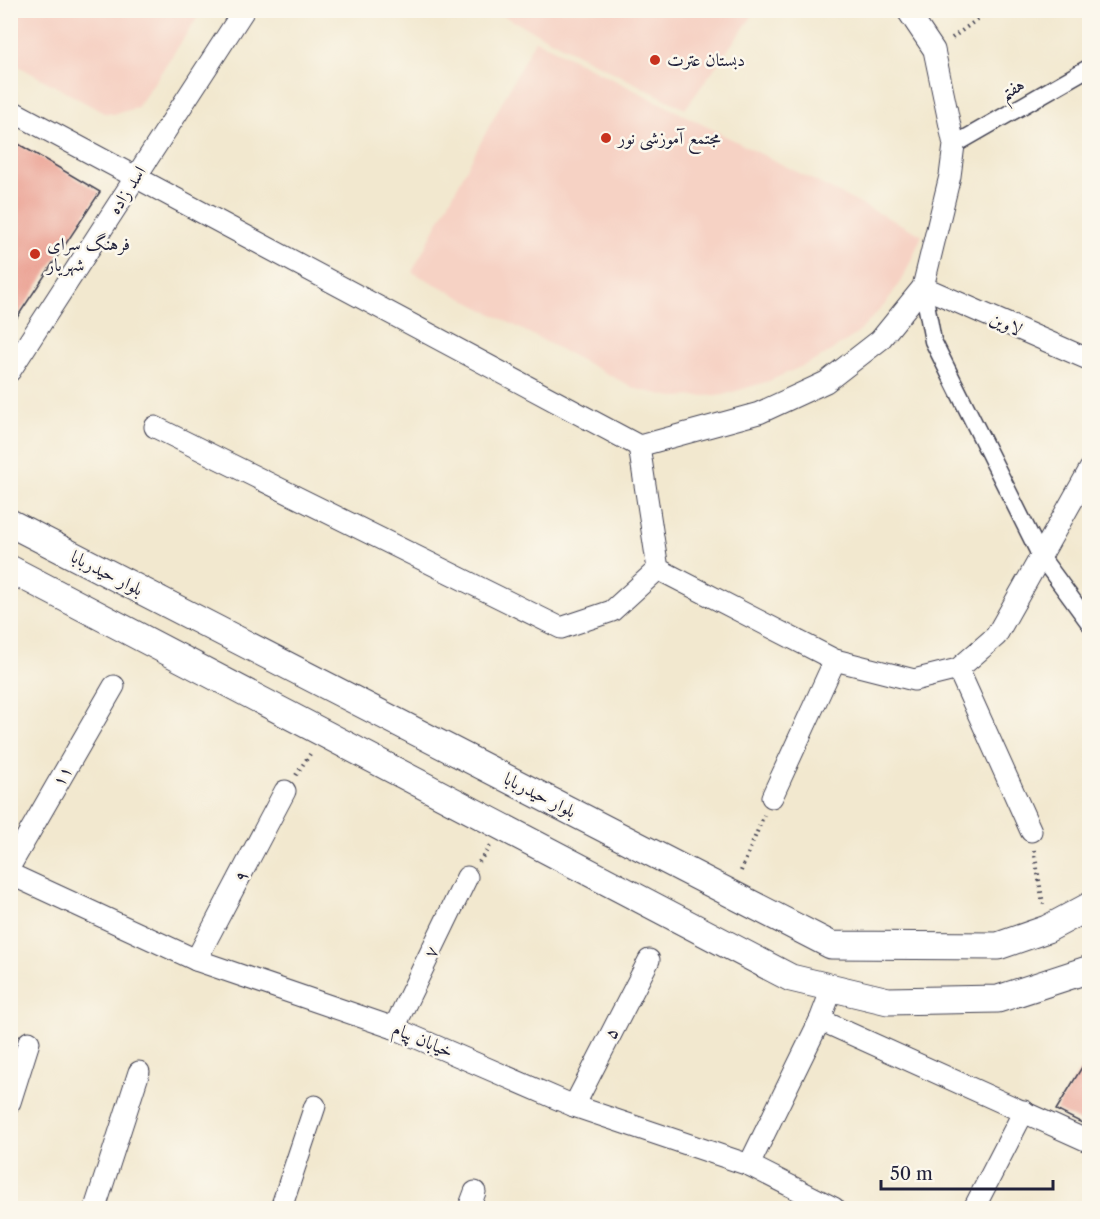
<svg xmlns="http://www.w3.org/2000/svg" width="1100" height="1219" font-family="'Libre Caslon Text',Amiri,serif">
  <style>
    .built { fill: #f6d2c4 }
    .building { fill: #e89283 }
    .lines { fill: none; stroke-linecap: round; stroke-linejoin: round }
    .pedestrian-casing { stroke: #414051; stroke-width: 19 }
    .minor-casing { stroke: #414051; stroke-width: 23 }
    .tertiary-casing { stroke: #414051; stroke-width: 29 }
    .path { stroke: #414051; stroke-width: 4; stroke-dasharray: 1.5 4.5; stroke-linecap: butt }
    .pedestrian { stroke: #fff; stroke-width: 16 }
    .minor { stroke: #fff; stroke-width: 21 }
    .tertiary { stroke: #fff; stroke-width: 27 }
    .poi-dot { fill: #c8321e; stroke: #fbf7ec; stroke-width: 2 }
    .labels { text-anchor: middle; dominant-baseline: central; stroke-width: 5; stroke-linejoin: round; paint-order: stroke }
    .poi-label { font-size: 18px; fill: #22223b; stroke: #fbf7ec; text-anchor: start }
    .street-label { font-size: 18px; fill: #22223b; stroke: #fbf7ec }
  </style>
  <rect width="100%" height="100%" fill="#fbf7ec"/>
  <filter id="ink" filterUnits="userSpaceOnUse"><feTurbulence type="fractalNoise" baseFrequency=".0167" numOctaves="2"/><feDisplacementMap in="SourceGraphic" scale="12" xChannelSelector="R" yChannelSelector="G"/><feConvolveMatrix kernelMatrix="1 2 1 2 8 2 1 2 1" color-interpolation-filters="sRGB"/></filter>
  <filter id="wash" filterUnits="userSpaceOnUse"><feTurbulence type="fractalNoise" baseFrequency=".008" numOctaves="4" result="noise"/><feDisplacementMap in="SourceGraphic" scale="24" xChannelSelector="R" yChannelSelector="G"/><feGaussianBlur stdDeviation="1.35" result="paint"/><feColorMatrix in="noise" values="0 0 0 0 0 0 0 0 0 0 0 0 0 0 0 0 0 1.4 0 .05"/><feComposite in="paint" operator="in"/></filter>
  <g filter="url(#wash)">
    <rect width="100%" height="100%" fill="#f2e8cf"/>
    <g class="built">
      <polygon points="10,11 11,10 202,11 137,108 114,114 104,113 11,62"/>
      <polygon points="494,11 756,11 685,109"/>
      <polygon points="535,40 922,235 904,276 886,303 857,334 818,359 769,381 723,395 673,397 636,389 412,272"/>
    </g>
    <g id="blocks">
      <g class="building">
        <polygon points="10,139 100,192 16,319 10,316"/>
        <polygon points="1090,1054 1090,1127 1056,1110"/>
      </g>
    </g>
  </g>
  <g filter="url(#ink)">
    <use href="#blocks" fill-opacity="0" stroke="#414051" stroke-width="1.5"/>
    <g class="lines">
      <defs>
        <g id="pedestrian">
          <polyline points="954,145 1090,67"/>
          <polyline points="923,287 933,341 1041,557 1090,624"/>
        </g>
        <g id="minor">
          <polyline points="10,110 639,446 759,413 826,382 880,340 923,287 950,176 954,145 934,50 907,10"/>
          <polyline points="923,287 1090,360"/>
          <polyline points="10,371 244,10"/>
          <polyline points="155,427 561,628 612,611 658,569"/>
          <polyline points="639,446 658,569 835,660 914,680 958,669 996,636 1090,469"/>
          <polyline points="958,669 1031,831"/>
          <polyline points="772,797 835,660"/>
          <polyline points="10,866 114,686"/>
          <polyline points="10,874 196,960 394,1028 574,1106 749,1165 834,1208"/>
          <polyline points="196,960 285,791"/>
          <polyline points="820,1020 1090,1142"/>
          <polyline points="394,1028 467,877"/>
          <polyline points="10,1102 29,1042"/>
          <polyline points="574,1106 649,960"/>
          <polyline points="749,1165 820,1020 833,986"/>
          <polyline points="95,1208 139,1072"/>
          <polyline points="281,1208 315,1106"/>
          <polyline points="469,1208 475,1192"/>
          <polyline points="974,1208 1024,1111"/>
        </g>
        <g id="tertiary">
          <polyline points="10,523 831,945 998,946 1047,929 1090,906"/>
          <polyline points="10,569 791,978 888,1001 998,999 1090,969"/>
        </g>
      </defs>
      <use href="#pedestrian" class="pedestrian-casing"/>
      <use href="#minor" class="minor-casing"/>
      <use href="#tertiary" class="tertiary-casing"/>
      <g class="path">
        <polyline points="952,38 990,10"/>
        <polyline points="296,775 310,754"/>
        <polyline points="1034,850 1043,904"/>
        <polyline points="479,862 490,846"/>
        <polyline points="741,871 764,815"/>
      </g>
      <use href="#pedestrian" class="pedestrian"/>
      <use href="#minor" class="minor"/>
      <use href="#tertiary" class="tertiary"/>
    </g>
  </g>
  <g class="poi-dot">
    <circle cx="655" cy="60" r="6"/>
    <circle cx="606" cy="138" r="6"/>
    <circle cx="35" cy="254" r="6"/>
  </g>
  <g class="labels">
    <g class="poi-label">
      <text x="667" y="60">دبستان عترت</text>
      <text x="618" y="138">مجتمع آموزشی نور</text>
      <text x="47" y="244">فرهنگ سرای<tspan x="47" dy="21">شهریار</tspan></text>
    </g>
    <g class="street-label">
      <text transform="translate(1012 89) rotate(-30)">هفتم</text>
      <text transform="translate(127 190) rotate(-57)">اسد زاده</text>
      <text transform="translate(1006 324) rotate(24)">لاوین</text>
      <text transform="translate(107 573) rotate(27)">بلوار حیدربابا</text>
      <text transform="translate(62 776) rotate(-60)">۱۱</text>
      <text transform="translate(540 795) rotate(27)">بلوار حیدربابا</text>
      <text transform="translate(241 876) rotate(-62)">۹</text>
      <text transform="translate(431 952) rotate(-64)">۷</text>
      <text transform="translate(611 1033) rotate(-63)">۵</text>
      <text transform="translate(423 1040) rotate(23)">خیابان پیام</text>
    </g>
  </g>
  <rect width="1100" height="1219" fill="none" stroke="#fbf7ec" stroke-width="36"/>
  <path d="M881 1180v9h172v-9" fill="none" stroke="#22223b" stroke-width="3"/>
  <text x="890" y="1180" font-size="18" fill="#22223b" stroke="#fbf7ec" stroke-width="4.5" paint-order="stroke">50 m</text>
</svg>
